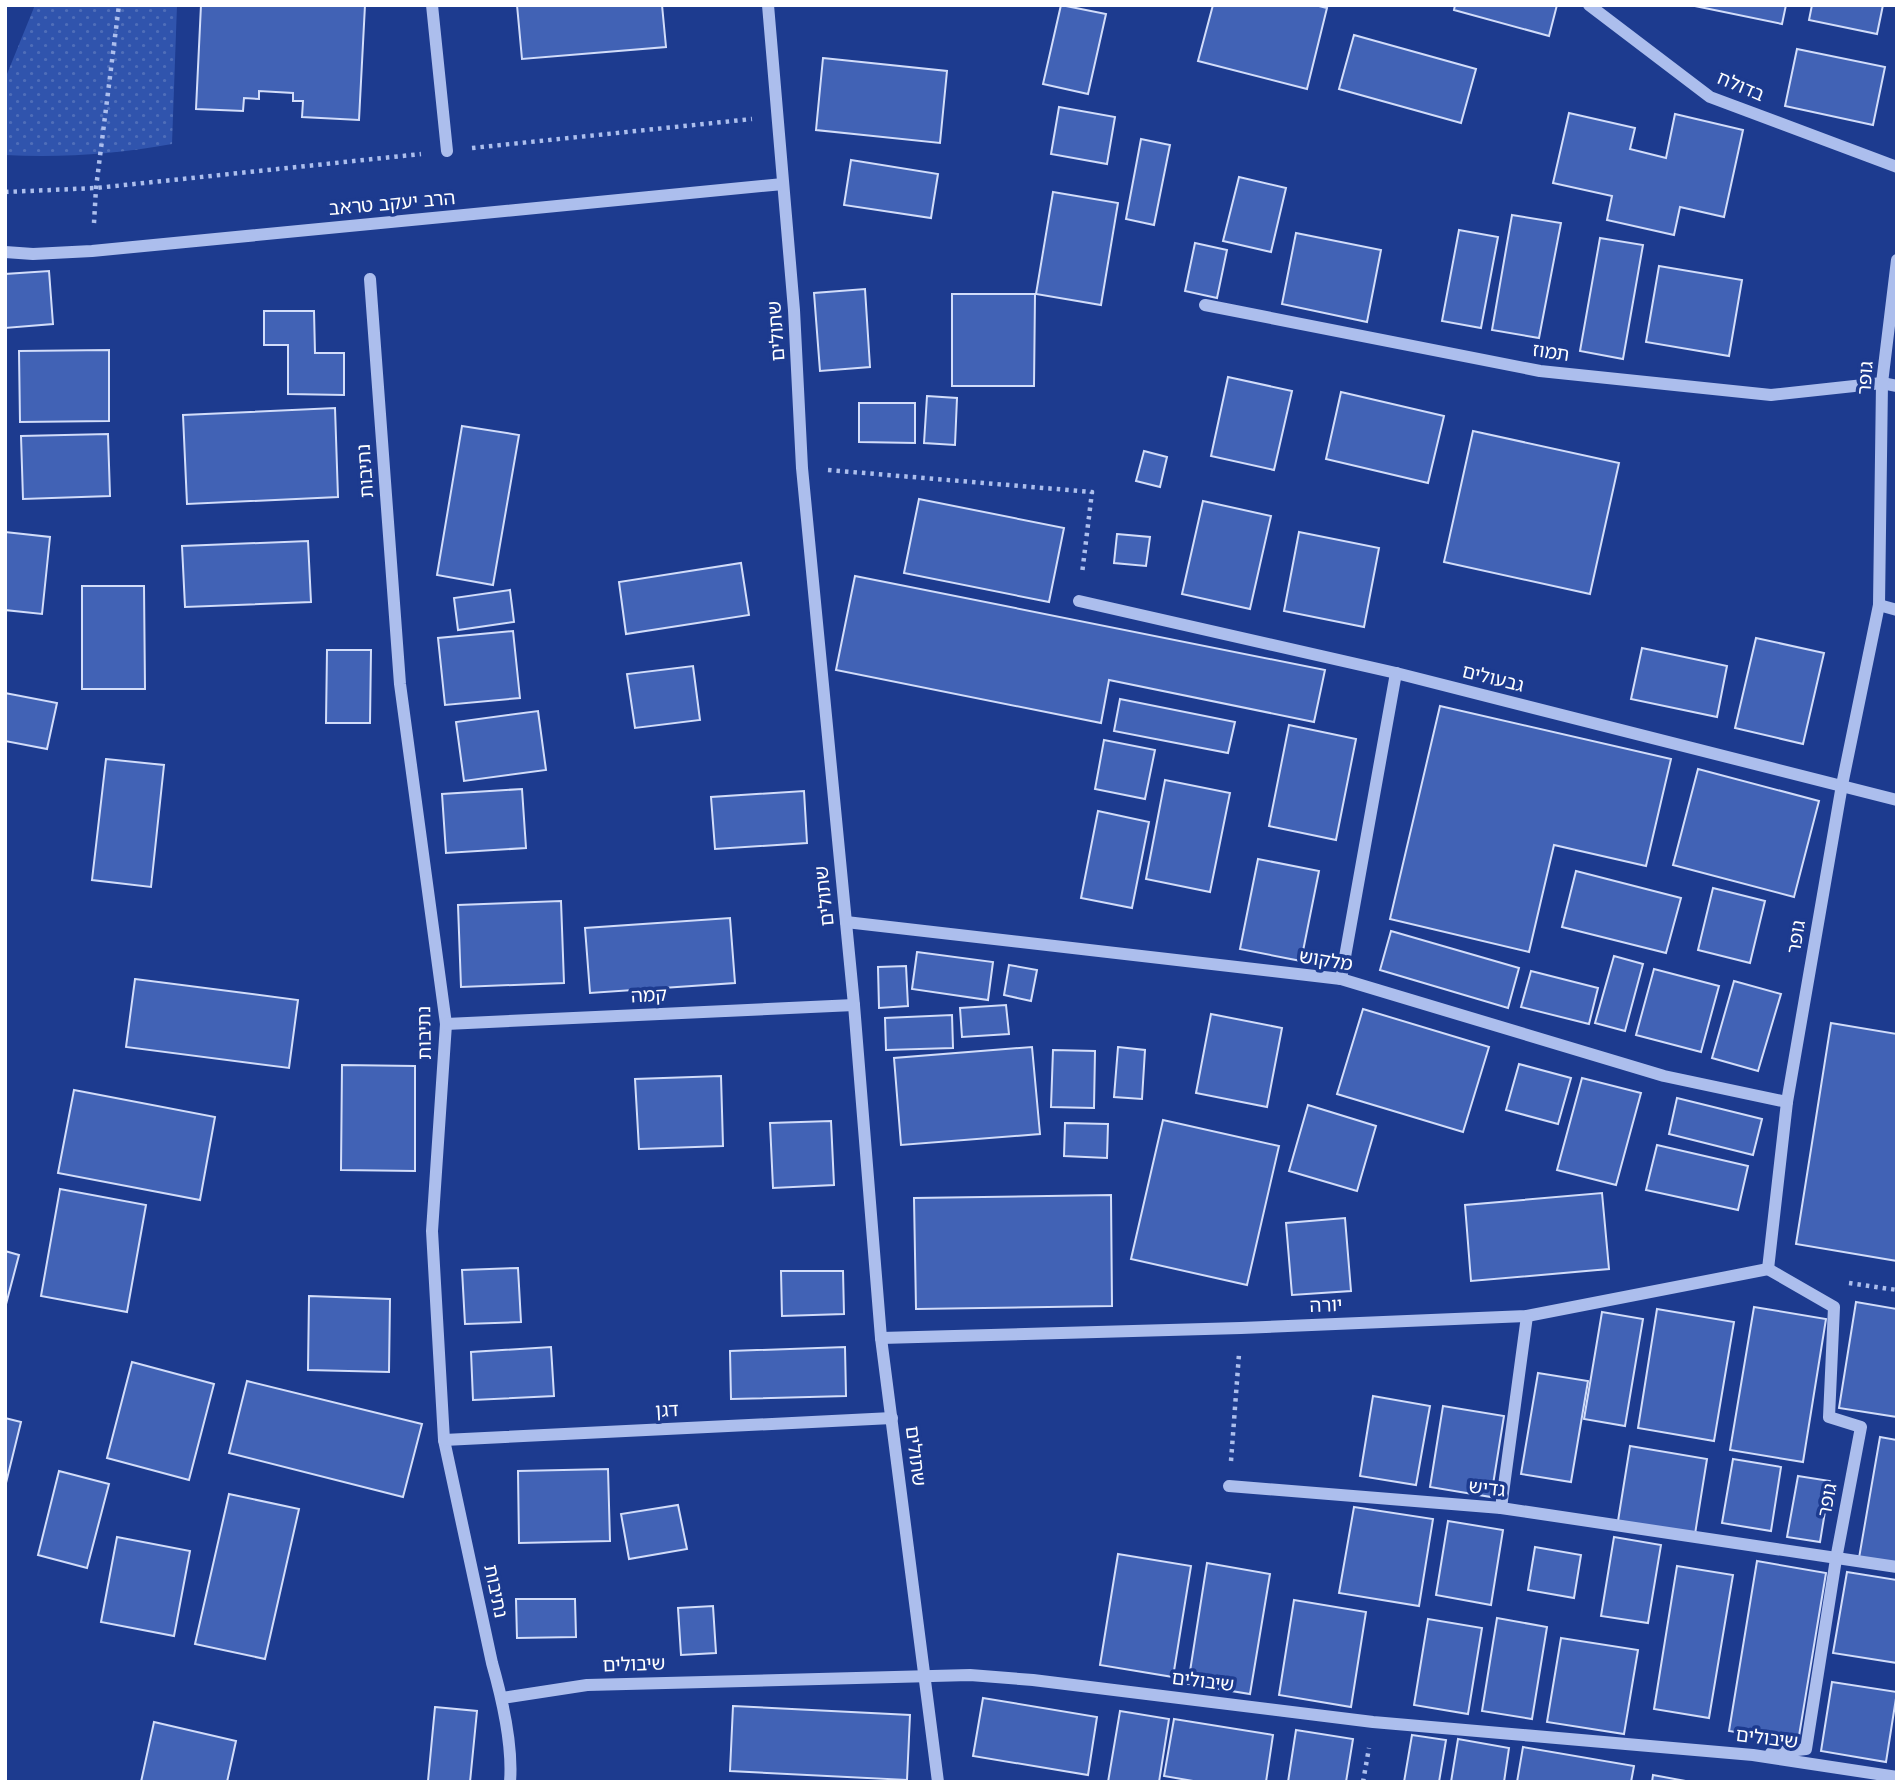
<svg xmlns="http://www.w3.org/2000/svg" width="1902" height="1787" font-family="Inter,'Noto Sans Hebrew',sans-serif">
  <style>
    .park { fill: url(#park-dots) }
    .building { fill: #4162b5; stroke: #d2ddfa; stroke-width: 2 }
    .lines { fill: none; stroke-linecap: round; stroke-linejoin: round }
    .path { stroke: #acbeed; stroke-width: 4.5; stroke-dasharray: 3.5 5; stroke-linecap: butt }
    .minor { stroke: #acbeed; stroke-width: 12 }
    .labels { text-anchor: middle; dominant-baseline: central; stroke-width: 7; stroke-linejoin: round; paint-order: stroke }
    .street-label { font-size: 19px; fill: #fff; stroke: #1d3b8f }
  </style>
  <defs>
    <pattern id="park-dots" width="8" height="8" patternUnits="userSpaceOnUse" patternTransform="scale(1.75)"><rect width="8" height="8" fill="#3054ad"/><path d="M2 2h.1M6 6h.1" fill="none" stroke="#4f6eb9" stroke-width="1.8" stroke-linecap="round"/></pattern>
  </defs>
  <rect width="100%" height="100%" fill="#1d3b8f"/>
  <path class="park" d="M35,5h142l-5,139c-56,10 -110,14 -167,11v-76z"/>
  <g class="building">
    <polygon points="201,5 365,5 359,120 302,117 303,101 293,101 293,93 259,91 259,99 244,98 243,111 196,109"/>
    <polygon points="517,5 662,5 666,47 522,59"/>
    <polygon points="1061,5 1106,14 1088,94 1043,84"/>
    <polygon points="1213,5 1315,5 1327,8 1307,89 1198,61"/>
    <polygon points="1455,5 1557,5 1549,36 1454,10"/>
    <polygon points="1690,5 1786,5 1782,24"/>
    <polygon points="1812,5 1883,5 1877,34 1809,20"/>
    <polygon points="1354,35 1476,69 1461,123 1339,89"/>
    <polygon points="1797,49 1885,67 1873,125 1785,106"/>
    <polygon points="823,58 947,71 940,143 816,130"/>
    <polygon points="1059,107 1115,117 1107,164 1051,154"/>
    <polygon points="1569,113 1635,128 1630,149 1666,158 1675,114 1743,130 1724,217 1680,207 1674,235 1607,220 1612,196 1553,183"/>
    <polygon points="1141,139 1170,145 1154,225 1126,219"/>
    <polygon points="851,160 938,174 931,218 844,205"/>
    <polygon points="1239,177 1286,188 1271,252 1223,241"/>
    <polygon points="1053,192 1118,203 1101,305 1036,294"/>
    <polygon points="1512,215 1561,223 1539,338 1492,330"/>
    <polygon points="1459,230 1498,237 1481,328 1442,321"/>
    <polygon points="1296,233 1381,250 1367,322 1282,304"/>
    <polygon points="1600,238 1643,245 1623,359 1580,351"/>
    <polygon points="1195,243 1227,250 1217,298 1185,291"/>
    <polygon points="1659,266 1742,280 1729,356 1646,342"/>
    <polygon points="49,271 53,324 5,328 5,274"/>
    <polygon points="865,289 870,367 820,371 814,293"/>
    <polygon points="952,294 1035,294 1034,386 952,386"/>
    <polygon points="264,311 314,311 315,353 344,353 344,395 288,394 288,345 264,345"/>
    <polygon points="109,350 109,421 20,422 19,351"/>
    <polygon points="1228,377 1292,391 1274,470 1211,456"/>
    <polygon points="1341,392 1444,416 1428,483 1326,459"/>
    <polygon points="927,396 957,398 955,445 924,443"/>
    <polygon points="859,403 915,403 915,443 859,442"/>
    <polygon points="335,408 338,497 187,504 183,415"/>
    <polygon points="462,426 519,435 493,585 437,575"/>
    <polygon points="1473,431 1619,463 1590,594 1444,562"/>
    <polygon points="108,434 110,496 23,499 21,436"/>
    <polygon points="1144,451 1167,457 1160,487 1136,481"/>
    <polygon points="919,499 1064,528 1049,602 904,573"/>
    <polygon points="1203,501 1271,516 1250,609 1182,594"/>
    <polygon points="5,532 50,537 42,614 5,610"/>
    <polygon points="1299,532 1379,548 1364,627 1284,611"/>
    <polygon points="1117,534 1150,537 1146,566 1114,563"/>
    <polygon points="308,541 311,602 185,607 182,546"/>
    <polygon points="741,563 749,615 626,634 619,582"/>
    <polygon points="855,576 1325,670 1314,722 1109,680 1101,723 836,670"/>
    <polygon points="82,586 144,586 145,689 82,689"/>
    <polygon points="510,590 514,622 458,630 454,598"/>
    <polygon points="513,631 520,698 445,705 438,638"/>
    <polygon points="1756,638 1824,653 1803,744 1735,728"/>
    <polygon points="1642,648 1727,666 1717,717 1631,699"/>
    <polygon points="327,650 371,650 370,723 326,723"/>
    <polygon points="693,666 700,720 635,728 627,674"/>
    <polygon points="5,693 57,703 47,749 5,741"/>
    <polygon points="1120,699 1235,722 1228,753 1114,731"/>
    <polygon points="1440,706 1671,759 1646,866 1554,845 1529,952 1390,919"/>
    <polygon points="538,711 546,770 464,781 456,722"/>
    <polygon points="1289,725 1356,739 1336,840 1269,826"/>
    <polygon points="1104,740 1155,750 1145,799 1095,789"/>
    <polygon points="106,759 164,765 151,887 92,880"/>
    <polygon points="1698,769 1819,801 1794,897 1673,865"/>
    <polygon points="1165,780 1230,793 1210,892 1146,879"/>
    <polygon points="522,789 526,848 446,853 442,794"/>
    <polygon points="804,791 807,843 715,849 711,797"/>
    <polygon points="1098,811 1149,822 1132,908 1081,898"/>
    <polygon points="1258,859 1319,871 1301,961 1240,949"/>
    <polygon points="1576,871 1681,898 1666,953 1562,927"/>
    <polygon points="1713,888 1765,901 1750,963 1698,950"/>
    <polygon points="561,901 564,983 461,987 458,905"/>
    <polygon points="730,918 735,983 590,993 585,928"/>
    <polygon points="1391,931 1519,968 1508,1008 1380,970"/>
    <polygon points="917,952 993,962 988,1000 912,989"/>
    <polygon points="1614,956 1643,964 1625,1031 1595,1023"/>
    <polygon points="1009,965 1037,970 1031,1001 1004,995"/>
    <polygon points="906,966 908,1006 879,1008 878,967"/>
    <polygon points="1654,969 1719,986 1701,1052 1636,1035"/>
    <polygon points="1531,971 1598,988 1589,1024 1521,1007"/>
    <polygon points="135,979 298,1000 289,1068 126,1047"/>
    <polygon points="1734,981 1781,994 1758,1071 1712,1058"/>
    <polygon points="1006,1005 1009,1034 962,1037 960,1008"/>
    <polygon points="1363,1009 1489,1047 1463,1132 1337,1094"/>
    <polygon points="1211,1014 1282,1028 1267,1107 1196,1093"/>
    <polygon points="952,1015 953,1048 886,1050 885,1018"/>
    <polygon points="1831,1023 1897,1034 1897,1261 1796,1244"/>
    <polygon points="1032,1047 1040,1134 901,1145 894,1058"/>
    <polygon points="1118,1047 1145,1050 1142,1099 1114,1097"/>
    <polygon points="1053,1050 1095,1051 1094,1108 1051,1107"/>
    <polygon points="1519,1064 1571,1078 1558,1124 1506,1110"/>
    <polygon points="342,1065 415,1066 415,1171 341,1170"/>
    <polygon points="721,1076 723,1146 639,1149 635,1079"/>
    <polygon points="1582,1078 1641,1093 1616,1185 1557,1170"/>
    <polygon points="74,1090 215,1117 200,1200 58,1173"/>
    <polygon points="1677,1098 1762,1119 1753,1155 1669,1134"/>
    <polygon points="1308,1105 1376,1126 1357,1191 1289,1171"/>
    <polygon points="1163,1120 1279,1146 1247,1285 1131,1259"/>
    <polygon points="831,1121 834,1185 773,1188 770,1123"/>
    <polygon points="1065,1123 1108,1124 1107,1158 1064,1156"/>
    <polygon points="1657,1145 1748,1166 1738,1210 1646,1190"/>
    <polygon points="60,1189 146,1205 127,1312 41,1296"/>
    <polygon points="1602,1193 1609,1269 1471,1281 1465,1205"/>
    <polygon points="1111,1195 1112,1306 916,1309 914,1198"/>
    <polygon points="1345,1218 1351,1291 1292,1295 1286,1223"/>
    <polygon points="5,1251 19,1255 5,1308"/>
    <polygon points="518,1268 521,1322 465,1324 462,1270"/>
    <polygon points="781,1271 843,1271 844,1314 782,1316"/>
    <polygon points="309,1296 390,1299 389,1372 308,1370"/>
    <polygon points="1856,1302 1897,1309 1897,1417 1839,1408"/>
    <polygon points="1754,1307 1826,1319 1803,1462 1730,1450"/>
    <polygon points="1657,1309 1734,1322 1714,1441 1638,1428"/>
    <polygon points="1602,1312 1643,1319 1625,1426 1584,1419"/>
    <polygon points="551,1347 554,1396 473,1400 471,1352"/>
    <polygon points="845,1347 846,1396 731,1399 730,1351"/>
    <polygon points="132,1362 214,1384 189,1480 107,1458"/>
    <polygon points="1538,1373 1588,1381 1571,1482 1521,1474"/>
    <polygon points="247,1381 422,1424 403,1497 229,1453"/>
    <polygon points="1373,1396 1430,1406 1416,1485 1360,1476"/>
    <polygon points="1443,1406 1504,1416 1491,1497 1430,1487"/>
    <polygon points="5,1418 21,1422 5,1487"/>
    <polygon points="1880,1437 1897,1440 1897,1564 1859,1558"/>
    <polygon points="1630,1446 1707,1459 1695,1534 1618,1521"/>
    <polygon points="1733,1459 1781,1467 1771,1531 1722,1523"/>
    <polygon points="608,1469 610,1541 519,1543 518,1471"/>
    <polygon points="59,1471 109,1484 87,1568 38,1555"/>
    <polygon points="1798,1476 1830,1481 1820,1542 1787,1537"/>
    <polygon points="229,1494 299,1509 265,1659 195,1644"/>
    <polygon points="678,1505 687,1549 629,1559 621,1514"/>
    <polygon points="1354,1507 1433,1519 1419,1606 1339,1593"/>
    <polygon points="1448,1521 1503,1530 1491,1605 1436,1595"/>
    <polygon points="117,1537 190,1551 174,1636 101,1622"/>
    <polygon points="1614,1537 1661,1545 1648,1623 1601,1616"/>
    <polygon points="1535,1547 1581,1555 1574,1598 1528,1590"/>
    <polygon points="1118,1554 1191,1566 1173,1677 1100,1665"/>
    <polygon points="1757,1561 1826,1573 1798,1742 1729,1731"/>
    <polygon points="1207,1563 1270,1574 1250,1694 1188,1684"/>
    <polygon points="1677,1566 1733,1575 1709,1718 1654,1709"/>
    <polygon points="1847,1572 1897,1580 1897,1663 1833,1653"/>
    <polygon points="516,1599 575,1599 576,1637 517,1638"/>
    <polygon points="1294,1600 1366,1612 1351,1707 1279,1695"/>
    <polygon points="713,1606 716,1653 681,1655 678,1608"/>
    <polygon points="1497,1618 1547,1627 1532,1719 1482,1711"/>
    <polygon points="1428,1619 1482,1628 1468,1714 1414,1705"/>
    <polygon points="1561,1638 1638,1650 1624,1734 1547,1722"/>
    <polygon points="1832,1682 1897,1692 1886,1762 1821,1751"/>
    <polygon points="983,1698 1097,1717 1088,1775 973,1756"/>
    <polygon points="733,1706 910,1715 907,1780 730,1771"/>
    <polygon points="435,1707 477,1711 470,1782 428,1781"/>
    <polygon points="1120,1711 1169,1719 1159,1782 1108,1782"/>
    <polygon points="1174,1719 1273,1735 1266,1782 1199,1782 1164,1776"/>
    <polygon points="154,1722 236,1741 227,1782 141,1782"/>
    <polygon points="1296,1730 1353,1739 1346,1782 1288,1782"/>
    <polygon points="1412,1735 1446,1740 1439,1782 1404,1782"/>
    <polygon points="1458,1739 1509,1748 1504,1782 1451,1782"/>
    <polygon points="1523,1747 1634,1766 1631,1782 1517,1782"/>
    <polygon points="1653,1775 1691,1782 1652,1782"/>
  </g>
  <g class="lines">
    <g class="path">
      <polyline points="472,148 752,119"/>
      <polyline points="5,192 96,188 421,154"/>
      <polyline points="94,223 96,188 119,5"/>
      <polyline points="828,470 1092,492 1082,574"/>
      <polyline points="1849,1283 1897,1290"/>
      <polyline points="1231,1461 1239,1354"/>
      <polyline points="1363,1782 1369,1748"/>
    </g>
    <g class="minor">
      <polyline points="432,5 447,151"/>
      <polyline points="768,5 794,310 802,468 854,1005 881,1338 938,1782"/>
      <polyline points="1589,5 1710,97 1897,167"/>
      <polyline points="5,252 33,254 92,251 783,184"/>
      <path d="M370,279l30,405 46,340 -14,207 12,209 48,223c10,35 21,82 18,119"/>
      <polyline points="1205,305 1540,371 1771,395 1882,383 1897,386"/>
      <polyline points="1079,601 1396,673 1897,800"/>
      <polyline points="1879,605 1897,610"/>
      <polyline points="846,922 1341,979 1664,1076 1787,1102"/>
      <polyline points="1341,979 1396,673"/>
      <polyline points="446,1024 854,1005"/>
      <polyline points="1768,1269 1787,1102 1842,785 1879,605 1882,383 1897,260"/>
      <polyline points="1768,1269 1834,1307 1829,1417 1861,1427 1836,1559 1806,1749 1771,1753"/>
      <polyline points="881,1338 1241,1328 1527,1316 1768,1269"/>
      <polyline points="444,1440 892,1418"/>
      <polyline points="1229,1486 1501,1508 1897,1567"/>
      <polyline points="1501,1508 1527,1316"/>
      <polyline points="502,1698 587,1685 970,1675 1033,1680 1373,1722 1753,1755 1897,1777"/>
    </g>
  </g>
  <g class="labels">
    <g class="street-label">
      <text transform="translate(1741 86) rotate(23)">בדולח</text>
      <text transform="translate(392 203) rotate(-5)">הרב יעקב טראב</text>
      <text transform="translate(776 331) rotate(-94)">שתולים</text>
      <text transform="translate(1551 352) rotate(8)">תמוז</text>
      <text transform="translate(1865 378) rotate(-86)">גופר</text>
      <text transform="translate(365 471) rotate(-94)">נתיבות</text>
      <text transform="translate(1493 678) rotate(14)">גבעולים</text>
      <text transform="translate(824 896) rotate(-96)">שתולים</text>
      <text transform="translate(1796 937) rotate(-80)">גופר</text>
      <text transform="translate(1326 960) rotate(9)">מלקוש</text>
      <text transform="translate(649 995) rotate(-3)">קמה</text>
      <text transform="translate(424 1033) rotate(-91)">נתיבות</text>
      <text transform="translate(1326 1305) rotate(-2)">יורה</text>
      <text transform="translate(667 1410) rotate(-3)">דגן</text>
      <text transform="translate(916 1456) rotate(83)">שתולים</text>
      <text transform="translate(1487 1488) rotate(6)">גדיש</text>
      <text transform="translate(1827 1500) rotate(-79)">גופר</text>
      <text transform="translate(496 1591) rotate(78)">נתיבות</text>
      <text transform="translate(634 1664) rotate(-2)">שיבולים</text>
      <text transform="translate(1203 1681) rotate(7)">שיבולים</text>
      <text transform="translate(1767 1738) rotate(7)">שיבולים</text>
    </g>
  </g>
  <rect width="1902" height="1787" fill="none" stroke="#ffffff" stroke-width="14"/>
</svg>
